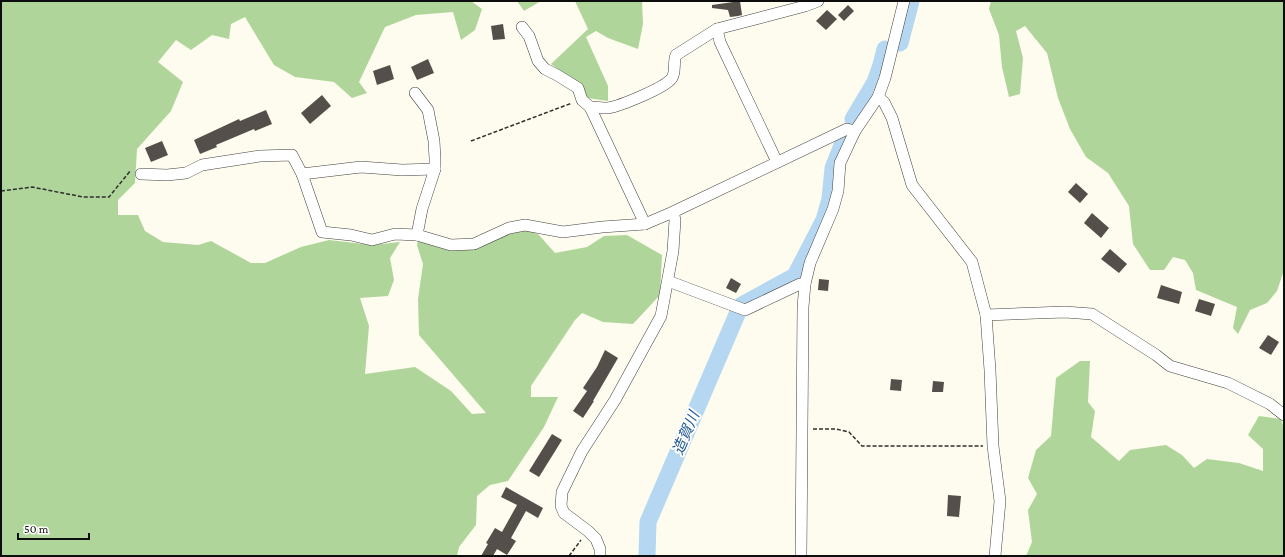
<svg xmlns="http://www.w3.org/2000/svg" width="1285" height="557" font-family="'Crimson Pro','Noto Sans JP',serif">
  <style>
    .forest { fill: #b0d59b }
    .lines { fill: none; stroke-linecap: round; stroke-linejoin: round }
    .river { stroke: #b6d7f1; stroke-width: 17 }
    .building { fill: #544f4a }
    .street-casing { stroke: #404040; stroke-width: 12 }
    .path { stroke: #2f2f2f; stroke-width: 1.5; stroke-dasharray: 4 2; stroke-linecap: butt }
    .street { stroke: #fff; stroke-width: 11 }
    .labels { text-anchor: middle; dominant-baseline: central; stroke-width: 4; stroke-linejoin: round; paint-order: stroke }
    .water-label { font-size: 15px; font-style: italic; fill: #205994; stroke: #fff }
  </style>
  <rect width="100%" height="100%" fill="#fefcee"/>
  <g class="forest">
    <polygon points="1,1 471,1 482,9 475,30 461,40 453,12 416,15 385,27 359,82 367,93 352,98 334,82 295,77 274,65 245,17 231,24 229,39 212,35 191,50 176,40 158,62 183,82 171,111 137,149 135,183 118,200 118,215 138,215 145,231 163,242 198,245 211,241 251,263 265,263 301,247 329,240 372,245 400,242 390,258 394,280 388,296 360,298 369,326 365,374 415,367 451,391 472,414 486,413 419,335 418,299 423,264 417,245 418,241 461,249 476,249 509,233 529,230 539,235 555,253 587,247 604,236 627,235 662,255 660,295 633,324 603,322 582,313 575,320 531,386 531,397 558,397 544,427 508,481 490,485 477,496 476,525 459,547 457,556 1,556"/>
    <polygon points="517,1 541,1 524,11"/>
    <polygon points="575,1 642,1 643,24 638,49 608,38 596,31 586,37 608,86 608,101 587,98 576,82 551,64 588,29"/>
    <polygon points="991,1 1284,1 1284,270 1277,291 1267,303 1250,310 1238,334 1233,328 1237,307 1196,290 1193,273 1185,260 1173,257 1164,270 1150,270 1133,244 1129,206 1108,173 1086,157 1070,129 1058,98 1047,53 1025,26 1016,31 1023,58 1020,94 1009,97 1002,67 999,35 989,9"/>
    <polygon points="1080,361 1090,361 1088,402 1095,411 1091,437 1119,461 1130,450 1166,445 1182,455 1194,468 1207,459 1239,463 1263,471 1263,449 1248,435 1259,416 1281,419 1284,429 1284,556 1026,556 1032,542 1028,510 1037,494 1028,478 1036,450 1051,436 1056,378"/>
  </g>
  <g class="lines">
    <g class="river">
      <polyline points="900,43 911,1"/>
      <polyline points="853,119 875,82 881,65 885,49"/>
      <polyline points="742,305 795,276 824,220 830,199 833,168 846,135"/>
      <polyline points="647,556 648,522 738,312"/>
    </g>
  </g>
  <g class="building">
    <polygon points="740,1 742,15 738,16 730,17 728,10 712,8 712,5"/>
    <polygon points="848,5 854,11 844,21 838,15"/>
    <polygon points="827,10 837,19 826,30 816,21"/>
    <polygon points="503,24 505,39 493,40 491,26"/>
    <polygon points="428,59 434,73 417,80 411,67"/>
    <polygon points="390,65 394,79 377,85 373,71"/>
    <polygon points="322,95 331,106 310,124 301,113"/>
    <polygon points="266,110 272,124 255,131 254,129 216,145 217,147 200,154 194,140 239,119 240,121"/>
    <polygon points="162,141 168,155 151,162 145,148"/>
    <polygon points="1076,183 1088,194 1080,203 1068,192"/>
    <polygon points="1092,213 1109,228 1101,238 1084,223"/>
    <polygon points="1110,249 1127,264 1119,273 1101,259"/>
    <polygon points="731,278 741,284 736,293 726,288"/>
    <polygon points="819,279 829,280 828,291 818,290"/>
    <polygon points="1161,285 1182,292 1179,304 1157,298"/>
    <polygon points="1199,299 1215,304 1211,316 1195,311"/>
    <polygon points="1268,335 1279,342 1271,355 1259,348"/>
    <polygon points="605,350 618,358 593,401 594,401 583,418 573,411 587,391 583,388 597,367"/>
    <polygon points="891,379 902,380 901,391 890,390"/>
    <polygon points="933,381 944,382 943,392 932,392"/>
    <polygon points="552,434 562,440 539,477 529,471"/>
    <polygon points="506,487 543,508 538,518 526,511 511,538 516,541 507,555 497,549 493,556 481,556 488,544 486,543 495,528 502,532 517,505 501,497"/>
    <polygon points="948,495 961,496 959,517 947,516"/>
  </g>
  <g class="lines">
    <defs>
      <g id="street">
        <polyline points="522,27 529,36 538,61 545,69 557,75 578,88 582,100 590,107 645,224"/>
        <polyline points="717,29 720,42 777,162"/>
        <polyline points="415,93 428,110 434,141 435,159 435,169 422,209 417,235"/>
        <polyline points="878,97 884,102 892,118 912,185 972,262 986,315 990,370 993,446 1000,501 995,556"/>
        <path d="M590,107c5,0 12,1 18,1 12,-2 57,-20 64,-30 4,-6 1,-16 4,-23l41,-26 88,-23 13,-5"/>
        <polyline points="141,174 167,175 186,173 202,165 260,156 292,155 302,174 322,232 351,235 372,240 395,234 417,235 451,245 474,244 509,228 525,225 563,232 602,227 645,224 673,212 847,129 855,131"/>
        <polyline points="302,174 361,167 402,170 435,169"/>
        <polyline points="668,281 745,310 800,284 805,284"/>
        <polyline points="986,315 1065,312 1092,314 1156,355 1170,366 1228,383 1270,404 1284,415"/>
        <polyline points="600,556 600,549 596,539 588,531 564,513 561,506 562,492 582,451 615,400 661,316 673,251 675,220 673,212"/>
        <polyline points="801,556 803,307 805,284 810,263 833,209 838,191 840,163 855,131 878,97 885,78 904,1"/>
      </g>
    </defs>
    <use href="#street" class="street-casing"/>
    <g class="path">
      <polyline points="471,141 572,103"/>
      <polyline points="1,191 32,187 83,197 109,197 131,170"/>
      <polyline points="813,429 836,429 849,432 862,446 983,446"/>
      <polyline points="569,556 581,540"/>
    </g>
    <use href="#street" class="street"/>
  </g>
  <g class="labels">
    <g class="water-label">
      <text transform="translate(686 433) rotate(-67)">造賀川</text>
    </g>
  </g>
  <rect width="1285" height="557" fill="none" stroke="#0d0d0d" stroke-width="4"/>
  <path d="M18 533v6h71v-6" fill="none" stroke="#0d0d0d" stroke-width="2"/>
  <text x="24" y="533" font-size="12" fill="#0d0d0d" stroke="#ffffff" stroke-width="3" paint-order="stroke">50 m</text>
</svg>
